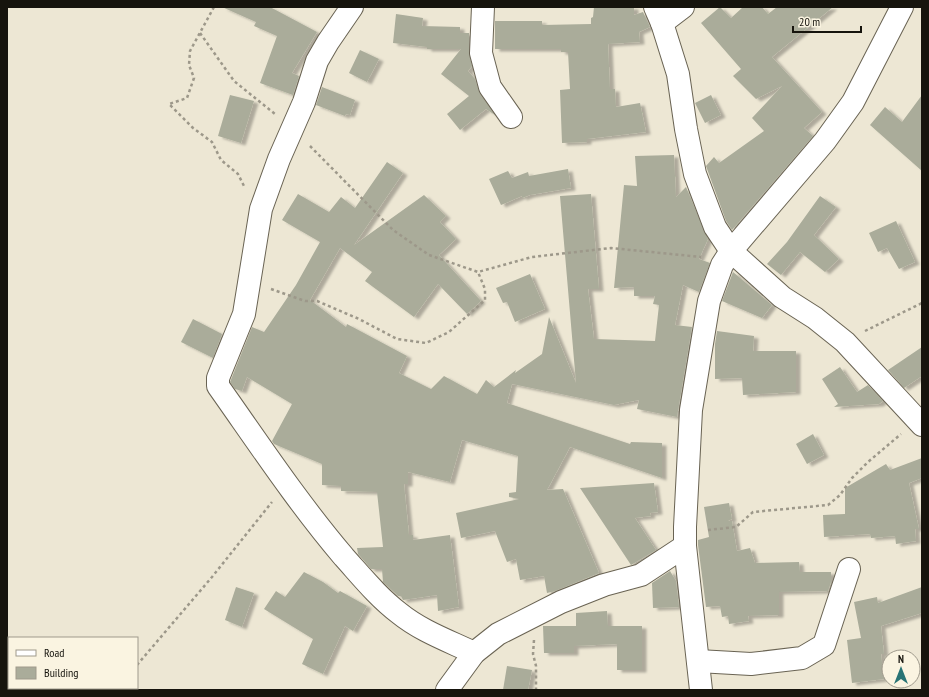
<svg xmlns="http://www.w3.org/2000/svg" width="929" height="697" font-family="'PT Sans Narrow',sans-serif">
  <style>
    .building { fill: #aaac9a; filter: url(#shadow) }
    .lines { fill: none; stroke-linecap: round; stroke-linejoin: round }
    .minor-casing { stroke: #696353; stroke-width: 24 }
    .path { stroke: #9d988a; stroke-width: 2.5; stroke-dasharray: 3 3; stroke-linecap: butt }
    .minor { stroke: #fff; stroke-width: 22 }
  </style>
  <defs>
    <filter id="shadow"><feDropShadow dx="4.5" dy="2.5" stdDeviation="1" flood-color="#0004"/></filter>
  </defs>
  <rect width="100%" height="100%" fill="#ede7d4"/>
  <g class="building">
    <polygon points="222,7 270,7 317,32 292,73 299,76 293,95 260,83 277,36 254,26 256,22"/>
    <polygon points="594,7 634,7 634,15 643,12 650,27 639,32 640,42 608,44 610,89 615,89 616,107 640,103 646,132 587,139 587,142 562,143 560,90 570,89 568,52 561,52 561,49 495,49 495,21 542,21 542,25 591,24 591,18 593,17"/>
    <polygon points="720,7 731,18 743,7 762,7 768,14 777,7 833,7 772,57 822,112 804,128 813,136 732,230 726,221 706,166 714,157 719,163 764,131 752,118 782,86 756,99 733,76 741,69 701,23"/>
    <polygon points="396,14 423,18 422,26 460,27 460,33 469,33 469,53 472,66 468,71 475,79 480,94 495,115 486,109 460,130 447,114 469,96 441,74 461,49 427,49 427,47 393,43"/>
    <polygon points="360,50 379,59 367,82 349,73"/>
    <polygon points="322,87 355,100 350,115 346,114 345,116 316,105"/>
    <polygon points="230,95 254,101 241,143 218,136"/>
    <polygon points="711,95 721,115 705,123 695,103"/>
    <polygon points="922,95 922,171 870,125 885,107 902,122"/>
    <polygon points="674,155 676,197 686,187 708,239 699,259 710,263 699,292 683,285 675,325 692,327 677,417 637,409 639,400 614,405 512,384 507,403 630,444 631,442 662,443 662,478 570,447 547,490 563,489 599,573 555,591 547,593 544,576 520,580 516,559 507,562 495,531 461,538 456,513 519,499 509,497 509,493 516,492 518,456 462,440 450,482 408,472 408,484 404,484 409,535 413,535 413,540 450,535 459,607 438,611 437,595 403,600 401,596 398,596 383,582 382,569 371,569 358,554 357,548 383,547 377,492 341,491 341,486 322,485 322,464 274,444 272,441 292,404 247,377 242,391 235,389 230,382 252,327 264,332 296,285 320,242 282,220 298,194 329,212 341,197 355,208 387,162 403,173 354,245 424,195 446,216 440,222 456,239 439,255 481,301 467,314 438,284 414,317 365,281 372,272 340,248 310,300 346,327 347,324 407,356 399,373 431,389 444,376 477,394 486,380 494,387 516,370 515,373 542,354 549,317 576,383 560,196 591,194 599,289 588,289 594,339 655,341 659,305 653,304 655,296 634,296 634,287 614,288 624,185 637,186 635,156"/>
    <polygon points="568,169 571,188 530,195 522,198 522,196 501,205 489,179 508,171 512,178 528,172 529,176"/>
    <polygon points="820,196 836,207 814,235 839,259 825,272 800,252 781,275 767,264 787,242"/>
    <polygon points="896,221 915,262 899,269 887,248 878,252 869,233"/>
    <polygon points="733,272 772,305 762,318 722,301"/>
    <polygon points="530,274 545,309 515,322 507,302 503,303 496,288"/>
    <polygon points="193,319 222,334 213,358 181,342"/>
    <polygon points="717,331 754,336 753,351 796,351 796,392 743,395 742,378 715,379 715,344"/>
    <polygon points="922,347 922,376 904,388 888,370"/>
    <polygon points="840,367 857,392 868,385 883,401 879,404 834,407 838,404 822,379"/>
    <polygon points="813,434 824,455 807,464 796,444"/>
    <polygon points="922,458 922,478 909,483 919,529 915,529 916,541 896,544 895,536 871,538 870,534 824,537 823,515 845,514 845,488 886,464 890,470"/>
    <polygon points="654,483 658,512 650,513 651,516 635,518 656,550 631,565 580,488"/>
    <polygon points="729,503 732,519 728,521 732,521 737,551 750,548 755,563 799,562 800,572 831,572 831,582 828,591 779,592 779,615 748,616 749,621 729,624 728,616 722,617 720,606 706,607 698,545 698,540 709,537 704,507"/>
    <polygon points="670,571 676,581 679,607 653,608 652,583"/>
    <polygon points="304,572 323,582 338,593 340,591 367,606 353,631 345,626 323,674 302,664 313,639 264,609 276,591 285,597"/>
    <polygon points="236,587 254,593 242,627 225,620"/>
    <polygon points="922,587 922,613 881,626 884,654 881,654 884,679 852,683 847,640 861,638 854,602 877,597 878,603"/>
    <polygon points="607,611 608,626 642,626 642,670 617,670 617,644 574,646 574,653 544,653 543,626 576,626 576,613"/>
    <polygon points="507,666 532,670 528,690 503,690"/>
  </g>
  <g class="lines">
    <defs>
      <g id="minor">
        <path d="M352,7l-24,35 -11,19 -13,41 -25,57 -18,50 -17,105 -26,64v8c41,58 80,117 126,171 18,20 34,40 55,56 22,18 50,28 75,40"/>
        <polyline points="483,7 481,53 490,87 511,117"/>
        <polyline points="655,7 662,23 678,74 686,129 695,174 715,227 731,251 782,297 815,318 845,342 922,425"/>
        <polyline points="662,23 683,7"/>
        <polyline points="698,661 751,664 802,658 824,645 849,569"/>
        <polyline points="447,690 474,653 498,634 561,602 604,585 641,575 685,546"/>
        <polyline points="701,690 685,546 685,527 691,410 709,301 722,265 731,251 825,141 853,102 902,7"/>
      </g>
    </defs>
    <use href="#minor" class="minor-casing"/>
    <g class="path">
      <polyline points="214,7 190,51 189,65 194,78 187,98 169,104 193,128 212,142 221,160 238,174 245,188"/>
      <polyline points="200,33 234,81 275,114"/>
      <polyline points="310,146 393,230 429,255 478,272 532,257 611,248 701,257"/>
      <polyline points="271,289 305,301 317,301 359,319 397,339 426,343 449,332 485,300 485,289 478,272"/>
      <polyline points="865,331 922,303"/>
      <polyline points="708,530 736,527 753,512 828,505 840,495 852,478 868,462 901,434"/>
      <polyline points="534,640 533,654 536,666 536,690"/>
      <polyline points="137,665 212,577 272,502"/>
      <polyline points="116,690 118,688"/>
    </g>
    <use href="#minor" class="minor"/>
  </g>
  <rect width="929" height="697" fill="none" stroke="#16140d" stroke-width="16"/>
  <rect x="8" y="637" width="130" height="52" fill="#faf4e1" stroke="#9f9a8c"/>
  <rect x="16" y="650" width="20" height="6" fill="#ffffff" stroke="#9f9a8c"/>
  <text x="44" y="657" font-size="12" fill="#16140d">Road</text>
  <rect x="16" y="667" width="20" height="12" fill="#aaac9a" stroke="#9f9a8c"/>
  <text x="44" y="677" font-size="12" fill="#16140d">Building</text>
  <g transform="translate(901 669)"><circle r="19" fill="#faf4e1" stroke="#9f9a8c"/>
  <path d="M0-3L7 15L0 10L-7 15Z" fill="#287374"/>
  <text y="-6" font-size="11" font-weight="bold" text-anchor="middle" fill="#16140d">N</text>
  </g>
  <path d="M793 26v6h68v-6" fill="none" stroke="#16140d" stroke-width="2"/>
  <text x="799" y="26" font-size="12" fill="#16140d" stroke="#faf4e1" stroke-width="3" paint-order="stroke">20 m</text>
</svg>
